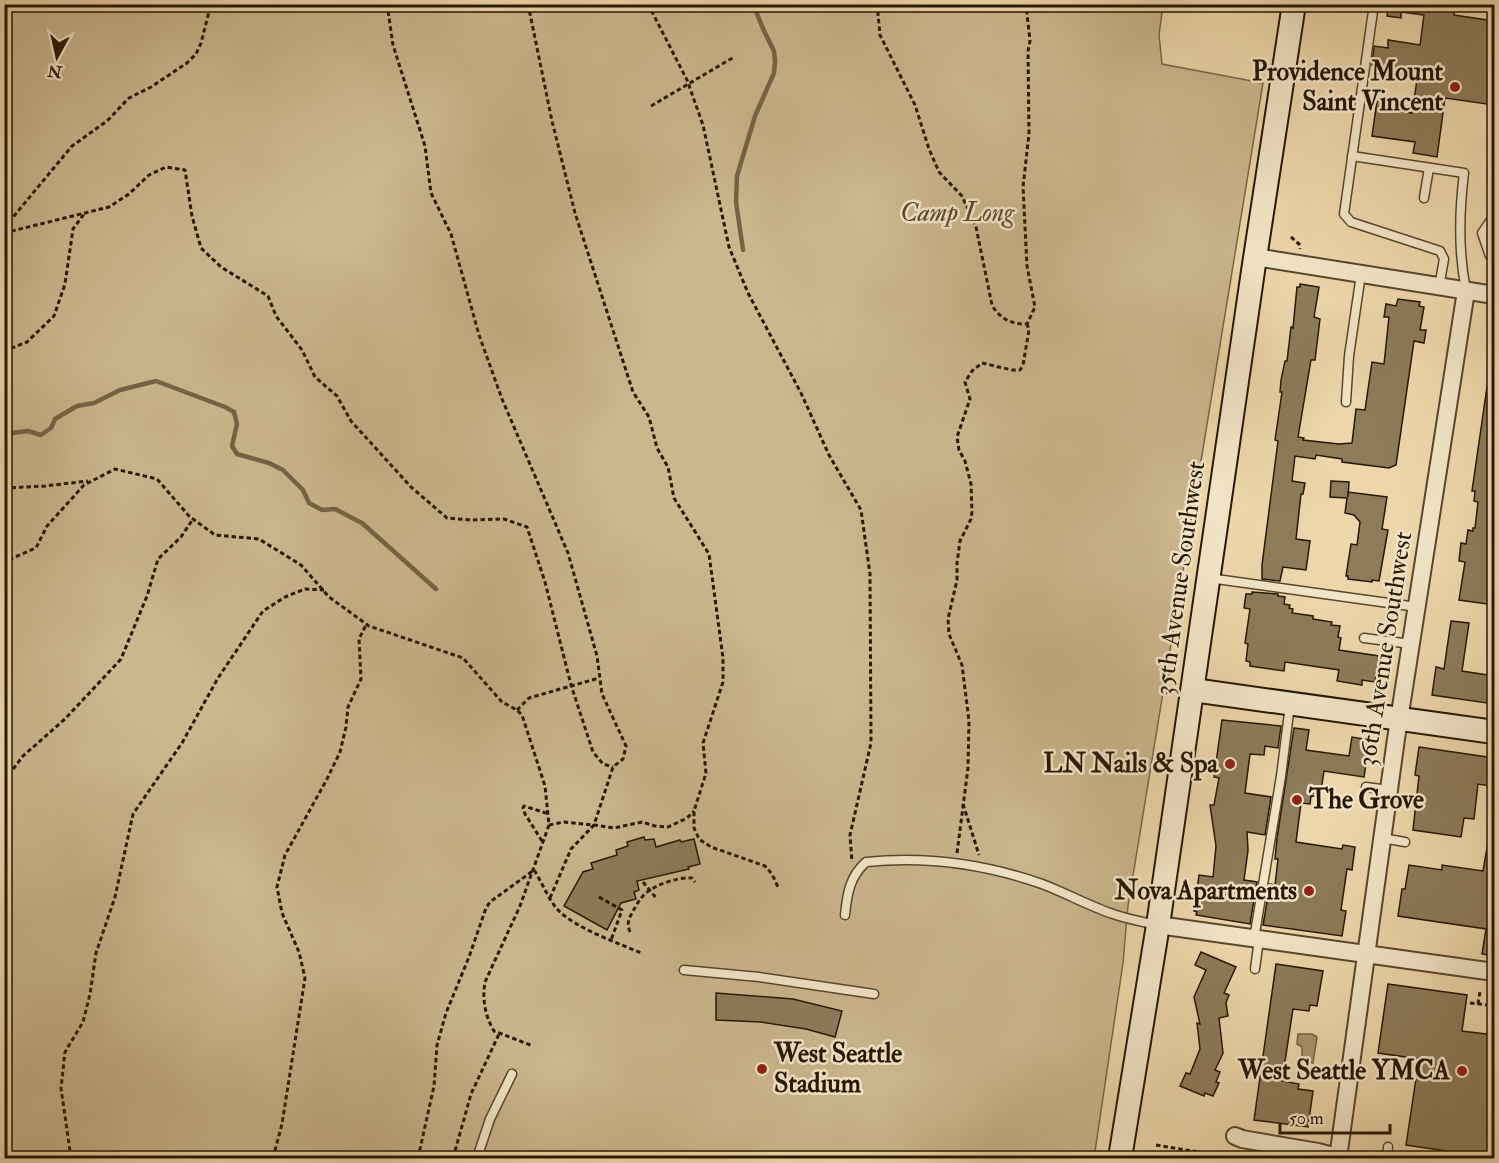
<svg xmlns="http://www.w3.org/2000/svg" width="1499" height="1163" font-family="'IM FELL Double Pica',serif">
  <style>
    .green { fill: #cbb68d; stroke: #786648; stroke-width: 1.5 }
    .water { fill: #a99671; stroke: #756345; stroke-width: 1.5 }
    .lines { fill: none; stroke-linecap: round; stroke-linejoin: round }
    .stream { stroke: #756345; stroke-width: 4.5 }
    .building { fill: #8d7b59; stroke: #261702; stroke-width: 1.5 }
    .lane-casing { stroke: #58472c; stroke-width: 11 }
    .street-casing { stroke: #58472c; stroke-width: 20 }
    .secondary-casing { stroke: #261702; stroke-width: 26 }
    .path { stroke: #261702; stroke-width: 3; stroke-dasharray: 4.5 3; stroke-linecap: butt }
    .lane { stroke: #f3e5c8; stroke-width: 8 }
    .street { stroke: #f3e5c8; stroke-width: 16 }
    .secondary { stroke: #f3e5c8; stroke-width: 22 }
    .poi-dot { fill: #8f2418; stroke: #f3e5c8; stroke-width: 2 }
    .labels { text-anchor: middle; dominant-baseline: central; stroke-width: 5; stroke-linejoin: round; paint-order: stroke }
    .poi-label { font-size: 26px; font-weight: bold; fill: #261702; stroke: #f3e5c8; text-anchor: end }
    .park-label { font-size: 26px; font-style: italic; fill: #58472c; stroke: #f3e5c8 }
    .street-label { font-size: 26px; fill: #261702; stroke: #f3e5c8 }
  </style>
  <rect width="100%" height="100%" fill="#edd7aa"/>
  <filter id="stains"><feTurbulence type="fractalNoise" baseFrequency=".00333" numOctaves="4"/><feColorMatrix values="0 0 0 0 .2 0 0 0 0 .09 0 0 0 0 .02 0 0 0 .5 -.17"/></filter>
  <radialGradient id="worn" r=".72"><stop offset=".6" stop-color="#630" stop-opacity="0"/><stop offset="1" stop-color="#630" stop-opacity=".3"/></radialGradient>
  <polygon class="green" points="5,5 1163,5 1159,35 1162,64 1263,83 1128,906 1123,963 1094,1158 5,1158"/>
  <polygon class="water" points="1298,1034 1312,1034 1317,1037 1313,1063 1302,1060 1302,1047 1297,1044"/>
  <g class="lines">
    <g class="stream">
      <polyline points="743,250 736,202 737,176 755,116 774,73 775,61 774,51 764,31 753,4"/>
      <polyline points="4,434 28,431 41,435 51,428 55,419 77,406 94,403 120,390 156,381 225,407 234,412 237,424 232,446 237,454 269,463 283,470 303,490 309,503 322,510 335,509 362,523 436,589"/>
    </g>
  </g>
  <g class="building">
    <polygon points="1388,4 1455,4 1454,15 1494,21 1494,105 1445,98 1437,157 1413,153 1415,142 1372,136 1377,101 1391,103 1390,109 1412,113 1417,80 1382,75 1386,67 1372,65 1374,46 1388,48 1388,40 1420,45 1424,15 1401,12 1401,18 1387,16"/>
    <polygon points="1300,284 1319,287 1314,317 1320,319 1315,360 1311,360 1298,437 1304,438 1303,440 1339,444 1352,443 1356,409 1365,410 1372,362 1384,364 1389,317 1384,317 1386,304 1396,306 1398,299 1420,302 1419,306 1424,307 1420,330 1426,330 1424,343 1414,341 1396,465 1389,468 1342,462 1342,459 1316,455 1315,459 1295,456 1292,481 1305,483 1303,494 1301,494 1296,539 1310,541 1306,570 1283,567 1280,581 1262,579 1262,565 1278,441 1275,440 1282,392 1280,392 1281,380 1285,361 1287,361 1291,327 1293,328 1297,287 1300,287"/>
    <polygon points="1487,387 1494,387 1494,567 1487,604 1459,600 1465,562 1459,561 1461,543 1466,544 1468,530 1473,531 1473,528 1475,528 1478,502 1474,501 1475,491 1472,491"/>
    <polygon points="1331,481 1349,482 1348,497 1348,492 1387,497 1382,529 1388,530 1379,581 1372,580 1372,582 1348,579 1348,576 1346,576 1351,544 1357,545 1360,522 1354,515 1345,513 1347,498 1330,497"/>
    <polygon points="1252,592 1278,594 1278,596 1285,597 1284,604 1290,605 1289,608 1293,609 1292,613 1313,616 1313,619 1332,622 1331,625 1340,626 1338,637 1341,638 1339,650 1379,656 1375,682 1362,680 1362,685 1337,681 1339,670 1285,662 1284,671 1250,666 1250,662 1246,661 1248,644 1245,643 1250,609 1244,608 1246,594 1252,594"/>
    <polygon points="1451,621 1469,623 1462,671 1494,676 1494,704 1432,695 1436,667 1444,669"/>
    <polygon points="1222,720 1281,726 1278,748 1265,746 1264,755 1250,754 1245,793 1271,797 1265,835 1247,832 1248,850 1244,880 1257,882 1250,924 1196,915 1197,912 1194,911 1199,875 1213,877 1216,846 1210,805 1214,805 1219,778 1214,777"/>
    <polygon points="1294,728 1309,730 1306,750 1349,756 1352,737 1370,740 1364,777 1324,771 1320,797 1311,796 1310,804 1301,803 1296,842 1342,849 1343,845 1355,847 1352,870 1347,869 1341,910 1346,911 1342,936 1263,925 1270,884 1275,885 1278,859 1275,859 1277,838"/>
    <polygon points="1419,747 1494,758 1490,786 1478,784 1474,819 1464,818 1461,837 1413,830 1419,776 1415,775"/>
    <polygon points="644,837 645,840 654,839 656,847 680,840 681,842 694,839 700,864 688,867 689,869 637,881 639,890 634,892 636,899 621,903 607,930 564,906 583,872 593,869 591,863 617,855 616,850 628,846 627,842"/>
    <polygon points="1488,842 1494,842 1494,956 1482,954 1486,929 1398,916 1402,889 1405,889 1409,865 1442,870 1442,865 1483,871"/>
    <polygon points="1201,952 1236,967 1224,993 1229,995 1226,1003 1228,1016 1219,1018 1223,1053 1215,1070 1220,1072 1216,1082 1219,1083 1213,1096 1205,1093 1204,1096 1180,1086 1186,1073 1190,1074 1200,1049 1197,1023 1200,1024 1194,997 1206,970 1195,965"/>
    <polygon points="1276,964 1323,971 1317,1006 1310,1005 1309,1011 1293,1009 1282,1081 1299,1084 1298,1089 1313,1091 1308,1127 1254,1120"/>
    <polygon points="1388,984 1467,995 1462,1031 1494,1035 1494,1158 1406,1145 1419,1059 1378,1053"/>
    <polygon points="716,993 793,999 842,1011 835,1037 806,1029 761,1022 716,1020"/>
  </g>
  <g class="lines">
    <defs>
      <g id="lane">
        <polyline points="1374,4 1344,214 1351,222 1440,251 1444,259 1439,287"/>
        <path d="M1352,156l112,17c-5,40 -6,78 2,117"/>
        <polyline points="1424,198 1429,168"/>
        <polyline points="1490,256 1482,233 1493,217"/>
        <polyline points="1346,402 1349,356 1361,274"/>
        <polyline points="1209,578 1417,607"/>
        <polyline points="1364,638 1411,644"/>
        <polyline points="1366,787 1389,790"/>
        <polyline points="1382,838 1405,842"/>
        <path d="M845,915c2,-21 5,-39 21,-53 60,-6 119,2 176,22 24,9 47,22 71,30 14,5 30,8 44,11"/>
        <polyline points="1254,939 1281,776 1290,705"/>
        <polyline points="1255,969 1259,939"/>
        <polyline points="684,970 759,977 874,994"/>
        <polyline points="477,1158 490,1119 512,1074"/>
        <polyline points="1387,1158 1388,1147"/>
      </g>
      <g id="street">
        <polyline points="1255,257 1494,295"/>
        <polyline points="1158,925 1494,972"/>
        <polyline points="1235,1136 1242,1139 1318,1152 1341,1158"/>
        <polyline points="1338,1158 1396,739 1466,291"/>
      </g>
      <g id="secondary">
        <polyline points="1193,690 1494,732"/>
        <polyline points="1120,1158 1158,925 1253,271 1294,4"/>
      </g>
    </defs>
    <use href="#lane" class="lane-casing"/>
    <use href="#street" class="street-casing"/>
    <use href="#secondary" class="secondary-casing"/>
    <g class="path">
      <polyline points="387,4 393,45 425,146 431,193 451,234 479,335 502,399 568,553 597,656 602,694 626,746 623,759 613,767 594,825 614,828 642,822 655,826 668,827 687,818 694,811"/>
      <polyline points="528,4 552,121 575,213 633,392 649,417 657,448 668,467 674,498 709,554 723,658 723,682 703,743 706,773 694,811 694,828 699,839 711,847 765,866 772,874 778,887"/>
      <polyline points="648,4 687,80 703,125 729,247 748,293 801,393 829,455 861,510 870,574 871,743 850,835 852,862"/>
      <path d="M877,4l3,31 35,70 14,44 10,23 23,24 14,31 16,78c7,13 20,20 35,19l8,-17 -8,-41 -4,-79 6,-53 -1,-83 2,-10 -4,-37"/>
      <polyline points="651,106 734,57"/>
      <polyline points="4,228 72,146 107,121 129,98 151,87 187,63 196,54 201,43 211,4"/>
      <polyline points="4,233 109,207 129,194 149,175 166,167 185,170 192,216 201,248 221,267 268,296 276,316 302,350 315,377 337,396 351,421 411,487 447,518 470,520 504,519 527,527 545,582 571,685 593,752 603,764 613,767"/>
      <polyline points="1291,237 1299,244 1300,249"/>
      <polyline points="4,351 27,342 54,316 65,284 73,229 84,214"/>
      <polyline points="4,488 45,486 88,481"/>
      <path d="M4,565l4,-5 28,-12 11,-22 37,-41 31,-16 42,10 32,37 26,19 44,4 42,26 28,32 40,29 94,32 39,44 15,8 5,5 23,71 4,39 -29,81 -35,76c-3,17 0,34 9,49l39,15"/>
      <polyline points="1166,674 1172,674"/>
      <polyline points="1163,692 1169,693"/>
      <polyline points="517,710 529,698 599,678"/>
      <polyline points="4,781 23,756 65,719 121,659 147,596 158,559 181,537 193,519"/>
      <polyline points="963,804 979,855"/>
      <polyline points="549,825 564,822 594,825 571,849 550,898"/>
      <polyline points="542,841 525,814 523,808 524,806 549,814"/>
      <polyline points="957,853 968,768 969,721 962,665 949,634 948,619 957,580 957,563 960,541 971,519 972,512 971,484 965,461 959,450 957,437 970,399 965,382 972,371 982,363 1012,370 1020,370 1023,365 1029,330 1027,324"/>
      <polyline points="643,882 657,899"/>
      <polyline points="599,897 622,910 611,940"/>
      <path d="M630,932c-3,-8 -2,-12 2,-19 4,-7 8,-15 14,-20 11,-9 32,-16 46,-15l3,4"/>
      <polyline points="1470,1003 1488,1005 1490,992"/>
      <polyline points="1478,1004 1480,991"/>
      <polyline points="1156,1145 1229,1157"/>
      <polyline points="71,1158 61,1088 65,1052 83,1022 90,994 96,953 115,897 133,814 182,743 218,678 263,611 285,597 305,589 324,590"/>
      <polyline points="273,1158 282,1124 305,978 299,952 282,913 277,887 285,855 327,779 340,752 346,727 348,707 361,679 359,639 366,625"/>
      <path d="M418,1158l16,-72 3,-41 9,-32 23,-56 17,-49 4,-6 44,-32c8,12 14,29 24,40 19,19 58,32 83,43"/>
      <polyline points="453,1158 471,1094 499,1034"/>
    </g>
    <use href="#lane" class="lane"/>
    <use href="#street" class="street"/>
    <use href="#secondary" class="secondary"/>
  </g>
  <g class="poi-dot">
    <circle cx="1455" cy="87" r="6"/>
    <circle cx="1230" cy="764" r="6"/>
    <circle cx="1297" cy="800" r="6"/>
    <circle cx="1309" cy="891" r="6"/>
    <circle cx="762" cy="1069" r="6"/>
    <circle cx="1462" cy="1071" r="6"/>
  </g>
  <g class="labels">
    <g class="poi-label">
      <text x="1443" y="72">Providence Mount<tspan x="1443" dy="30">Saint Vincent</tspan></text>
      <text x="1218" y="764">LN Nails &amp; Spa</text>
      <text x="1309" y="800" text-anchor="start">The Grove</text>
      <text x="1297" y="891">Nova Apartments</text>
      <text x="774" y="1054" text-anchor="start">West Seattle<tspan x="774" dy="30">Stadium</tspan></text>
      <text x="1450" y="1071">West Seattle YMCA</text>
    </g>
    <g class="park-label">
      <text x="957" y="213">Camp Long</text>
    </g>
    <g class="street-label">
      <text transform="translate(1180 578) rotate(-82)">35th Avenue Southwest</text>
      <text transform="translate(1385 649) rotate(-81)">36th Avenue Southwest</text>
    </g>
  </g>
  <rect width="1499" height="1163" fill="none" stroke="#edd7aa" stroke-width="24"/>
  <rect x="6" y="6" width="1487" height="1151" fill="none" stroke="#261702" stroke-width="3"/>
  <rect x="12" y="12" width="1475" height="1139" fill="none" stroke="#261702" stroke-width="1.5"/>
  <g transform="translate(57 57) rotate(188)" stroke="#f3e5c8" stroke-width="4.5" paint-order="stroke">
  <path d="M0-4.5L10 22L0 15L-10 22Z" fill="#261702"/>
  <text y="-9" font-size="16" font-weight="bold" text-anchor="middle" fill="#261702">N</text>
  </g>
  <path d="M1280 1124v9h110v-9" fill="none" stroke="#261702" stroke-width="3"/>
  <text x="1289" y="1124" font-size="18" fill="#261702" stroke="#f3e5c8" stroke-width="4.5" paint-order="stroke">50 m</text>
  <rect width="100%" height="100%" filter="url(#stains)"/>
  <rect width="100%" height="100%" fill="url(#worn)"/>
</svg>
